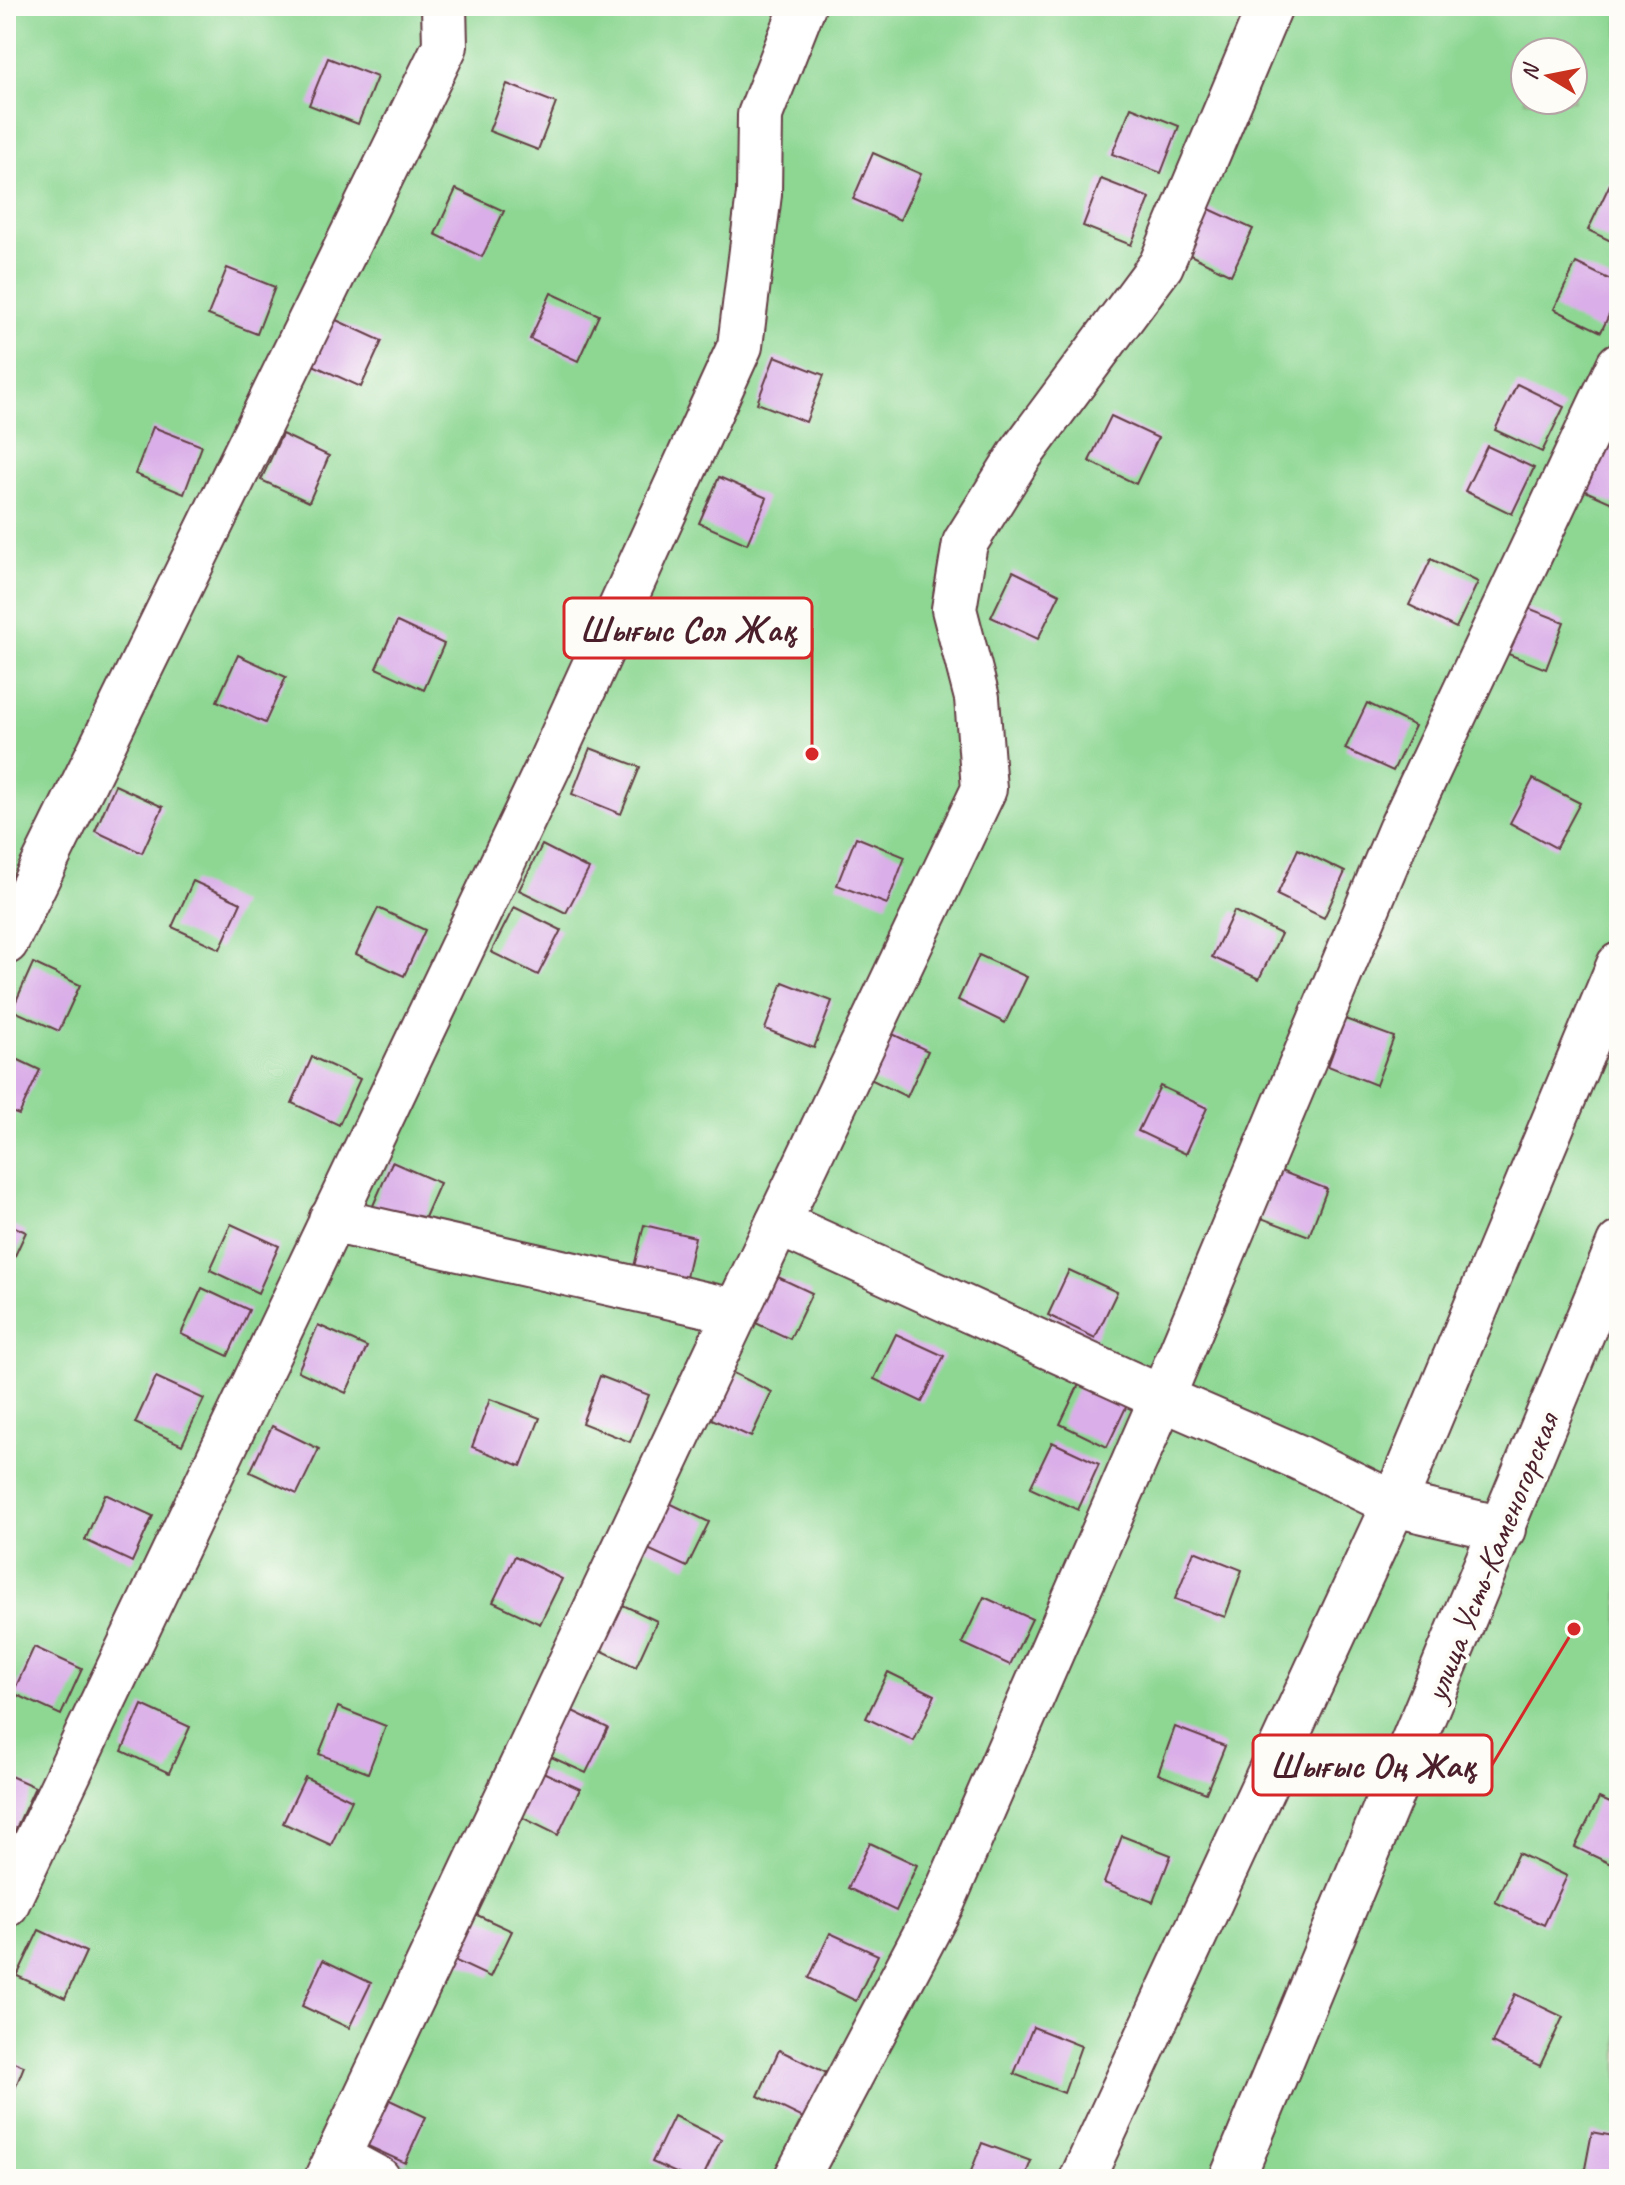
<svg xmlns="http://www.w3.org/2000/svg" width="1625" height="2185" font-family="Caveat,sans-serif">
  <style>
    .green { fill: #8dd793; stroke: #6c7b5f; stroke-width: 2; fill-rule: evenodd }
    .building { fill: #daaee8 }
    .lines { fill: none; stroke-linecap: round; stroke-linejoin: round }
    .street-casing { stroke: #643d44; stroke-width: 48 }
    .secondary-casing { stroke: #643d44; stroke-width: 48 }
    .street { stroke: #fff; stroke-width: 44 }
    .secondary { stroke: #fff; stroke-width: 44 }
    .labels { text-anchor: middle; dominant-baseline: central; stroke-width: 8; stroke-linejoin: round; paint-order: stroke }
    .street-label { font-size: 34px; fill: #4a1f2b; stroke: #fdfcf7 }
    .leader { fill: none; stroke: #d62828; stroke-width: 3 }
    .callout-dot { fill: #d62828; stroke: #fdfcf7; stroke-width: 3 }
    .callout { fill: #fdfcf7; stroke: #d62828; stroke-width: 3 }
    .callout-label { font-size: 36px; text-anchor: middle; font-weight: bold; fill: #4a1f2b }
  </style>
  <rect width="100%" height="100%" fill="#fdfcf7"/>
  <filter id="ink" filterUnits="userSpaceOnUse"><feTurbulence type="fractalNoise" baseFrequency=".0125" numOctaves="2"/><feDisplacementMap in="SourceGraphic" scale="16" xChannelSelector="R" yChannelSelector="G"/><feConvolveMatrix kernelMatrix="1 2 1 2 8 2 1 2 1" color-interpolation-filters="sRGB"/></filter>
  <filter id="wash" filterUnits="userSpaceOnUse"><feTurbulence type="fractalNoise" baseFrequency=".006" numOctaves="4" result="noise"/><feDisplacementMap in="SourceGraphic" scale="32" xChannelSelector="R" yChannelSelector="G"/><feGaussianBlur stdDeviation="1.8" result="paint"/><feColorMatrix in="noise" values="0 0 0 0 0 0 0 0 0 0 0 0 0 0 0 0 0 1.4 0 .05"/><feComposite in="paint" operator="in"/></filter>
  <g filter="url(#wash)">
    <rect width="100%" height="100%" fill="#f7e7d4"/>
    <path class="green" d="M6,6h1613v2173h-1613zM1525,52h48v48h-48z"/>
    <g id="blocks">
      <g class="building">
        <polygon points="898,6 920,6 917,13"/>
        <polygon points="328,58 377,77 358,124 309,105"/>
        <polygon points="507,84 556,103 538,150 489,131"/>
        <polygon points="1131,107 1179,126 1161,173 1112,154"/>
        <polygon points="873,153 921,174 900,220 853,199"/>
        <polygon points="1101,179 1150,198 1131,245 1083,226"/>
        <polygon points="1610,184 1619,189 1619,245 1588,230"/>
        <polygon points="456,189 504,211 482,257 435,234"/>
        <polygon points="1205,207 1253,229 1231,275 1184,252"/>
        <polygon points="1576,263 1619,284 1619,294 1601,332 1554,309"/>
        <polygon points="227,268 275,287 257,334 208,315"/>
        <polygon points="551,293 599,315 578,361 530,339"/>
        <polygon points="334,319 382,341 361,387 313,365"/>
        <polygon points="775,356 824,375 806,422 757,403"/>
        <polygon points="1517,384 1564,407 1542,452 1495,430"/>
        <polygon points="1111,416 1158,438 1136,484 1089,461"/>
        <polygon points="153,427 202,446 184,494 135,474"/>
        <polygon points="282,434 329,456 309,502 261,480"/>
        <polygon points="1596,440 1619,451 1619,506 1574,486"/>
        <polygon points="1487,446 1534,468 1512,514 1465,491"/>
        <polygon points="719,477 767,498 747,544 699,523"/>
        <polygon points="1431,559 1478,582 1456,628 1409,605"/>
        <polygon points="1013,571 1060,594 1038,639 991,617"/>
        <polygon points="1515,603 1564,622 1546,669 1498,650"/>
        <polygon points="397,622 444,644 424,690 376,668"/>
        <polygon points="238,655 286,677 265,723 217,701"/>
        <polygon points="1367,703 1415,726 1393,771 1345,749"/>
        <polygon points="590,748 640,767 621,814 572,794"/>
        <polygon points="1533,779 1580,803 1556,848 1510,823"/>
        <polygon points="115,785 163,807 142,853 95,831"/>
        <polygon points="856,837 905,857 887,904 837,885"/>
        <polygon points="542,845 589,869 566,913 519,890"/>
        <polygon points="1298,849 1345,872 1324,918 1277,895"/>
        <polygon points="193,881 241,903 220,949 172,927"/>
        <polygon points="514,907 561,930 538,975 491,952"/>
        <polygon points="378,908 425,930 404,976 356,954"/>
        <polygon points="1234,911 1281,934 1259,979 1212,957"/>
        <polygon points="979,955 1027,977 1005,1023 958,1000"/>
        <polygon points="33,963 80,985 59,1031 12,1010"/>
        <polygon points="783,982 832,1001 814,1048 765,1029"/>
        <polygon points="1345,1019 1394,1037 1376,1085 1328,1066"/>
        <polygon points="882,1029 928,1051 907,1097 860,1074"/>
        <polygon points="6,1054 40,1070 19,1115 6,1110"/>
        <polygon points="312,1057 360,1079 339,1125 292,1103"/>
        <polygon points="1160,1086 1207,1108 1186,1154 1138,1131"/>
        <polygon points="392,1162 440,1183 420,1229 372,1208"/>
        <polygon points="1278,1170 1327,1189 1309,1236 1261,1218"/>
        <polygon points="6,1223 26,1232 6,1275"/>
        <polygon points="231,1224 279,1246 258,1293 210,1270"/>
        <polygon points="644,1225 695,1237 684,1286 632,1275"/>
        <polygon points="1069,1270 1117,1292 1095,1338 1048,1315"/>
        <polygon points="765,1271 812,1293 790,1339 743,1317"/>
        <polygon points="202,1288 249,1310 228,1356 181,1334"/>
        <polygon points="318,1325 367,1347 346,1393 298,1371"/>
        <polygon points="896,1334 944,1356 922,1402 874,1379"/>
        <polygon points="725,1369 772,1392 751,1437 703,1415"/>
        <polygon points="600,1376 649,1395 630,1442 582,1423"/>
        <polygon points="156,1377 204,1399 182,1445 135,1423"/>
        <polygon points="1082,1378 1129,1401 1107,1447 1060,1424"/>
        <polygon points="490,1399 540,1418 521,1466 472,1447"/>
        <polygon points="272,1426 319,1449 297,1494 250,1472"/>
        <polygon points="1052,1442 1099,1464 1078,1510 1030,1488"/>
        <polygon points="105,1494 153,1516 132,1562 85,1540"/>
        <polygon points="661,1499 709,1522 687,1567 639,1545"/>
        <polygon points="1194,1551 1242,1570 1225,1617 1175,1599"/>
        <polygon points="515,1556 562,1579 540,1624 493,1602"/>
        <polygon points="984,1597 1032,1619 1010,1665 962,1643"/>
        <polygon points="610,1599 657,1621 636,1667 588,1644"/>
        <polygon points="34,1647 82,1669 61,1715 13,1693"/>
        <polygon points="888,1672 935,1695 914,1741 866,1718"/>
        <polygon points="142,1705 190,1727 169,1773 122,1751"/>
        <polygon points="560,1705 608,1728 586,1773 538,1751"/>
        <polygon points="338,1707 386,1726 368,1773 319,1754"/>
        <polygon points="1175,1727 1225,1746 1206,1793 1158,1774"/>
        <polygon points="1619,1728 1619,1750 1611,1746"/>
        <polygon points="532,1767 580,1789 558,1835 511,1812"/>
        <polygon points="6,1774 35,1787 14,1833 6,1829"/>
        <polygon points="305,1777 352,1800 331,1845 283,1823"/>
        <polygon points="1599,1798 1619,1807 1619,1868 1575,1847"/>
        <polygon points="1122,1836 1171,1855 1153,1902 1104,1883"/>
        <polygon points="870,1843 917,1865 896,1911 848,1888"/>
        <polygon points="1518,1853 1567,1876 1544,1925 1495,1902"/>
        <polygon points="464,1909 512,1931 490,1977 443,1955"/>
        <polygon points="39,1930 86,1952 65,1998 17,1976"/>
        <polygon points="830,1933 878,1955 856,2001 809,1978"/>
        <polygon points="323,1960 371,1983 349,2028 302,2006"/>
        <polygon points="1515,1994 1563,2017 1540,2066 1492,2043"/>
        <polygon points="1033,2027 1081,2046 1064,2093 1014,2074"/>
        <polygon points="779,2050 827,2073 805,2119 758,2096"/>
        <polygon points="6,2059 24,2066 6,2111"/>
        <polygon points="379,2095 426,2117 405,2163 357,2141"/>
        <polygon points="674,2116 721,2139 702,2179 689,2179 652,2162"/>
        <polygon points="1592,2132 1619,2137 1619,2179 1583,2179"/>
        <polygon points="982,2143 1031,2161 1024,2179 968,2179"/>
      </g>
    </g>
  </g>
  <g filter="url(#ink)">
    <use href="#blocks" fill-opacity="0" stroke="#643d44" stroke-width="2"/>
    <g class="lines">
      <defs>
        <g id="street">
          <polyline points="6,942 445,46 444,6"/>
          <polyline points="331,1220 734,1311"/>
          <polyline points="778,1223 984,789 977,698 954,609 965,543 1020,455 1161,265 1270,6"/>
          <polyline points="6,1905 550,763 740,346 759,194 760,115 803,6"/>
          <polyline points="337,2157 378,2179"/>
          <polyline points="327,2179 778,1223 1162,1398 1298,1457 1394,1504 1503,1529"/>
          <polyline points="796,2179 943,1901 1162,1398 1400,830 1619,365"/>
          <polyline points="1082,2179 1394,1504 1619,965"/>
        </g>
        <polyline id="secondary" points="1232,2179 1619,1244"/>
      </defs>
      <use href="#street" class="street-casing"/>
      <use href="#secondary" class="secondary-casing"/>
      <use href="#street" class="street"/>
      <use href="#secondary" class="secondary"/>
    </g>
  </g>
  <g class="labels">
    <g class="street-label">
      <text transform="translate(1491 1557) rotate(-68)">улица Усть-Каменогорская</text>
    </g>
  </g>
  <path class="leader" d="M812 754L812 628M1574 1629L1492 1765"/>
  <g class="callout-dot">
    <circle cx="812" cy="754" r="8"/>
    <circle cx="1574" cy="1629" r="8"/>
  </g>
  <g class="callout">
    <rect x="564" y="598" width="248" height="60" rx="8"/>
    <rect x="1253" y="1735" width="239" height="60" rx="8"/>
  </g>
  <g class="callout-label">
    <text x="688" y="641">Шығыс Сол Жақ</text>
    <text x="1373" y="1777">Шығыс Оң Жақ</text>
  </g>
  <rect width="1625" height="2185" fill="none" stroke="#fdfcf7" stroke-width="32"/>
  <g transform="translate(1549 76) rotate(280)"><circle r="38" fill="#fdfcf7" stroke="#b5a4a5" stroke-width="2"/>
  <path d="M0-6L14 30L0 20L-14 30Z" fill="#c8321e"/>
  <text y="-12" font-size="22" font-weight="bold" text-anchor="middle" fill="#4a1f2b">N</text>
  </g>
</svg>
